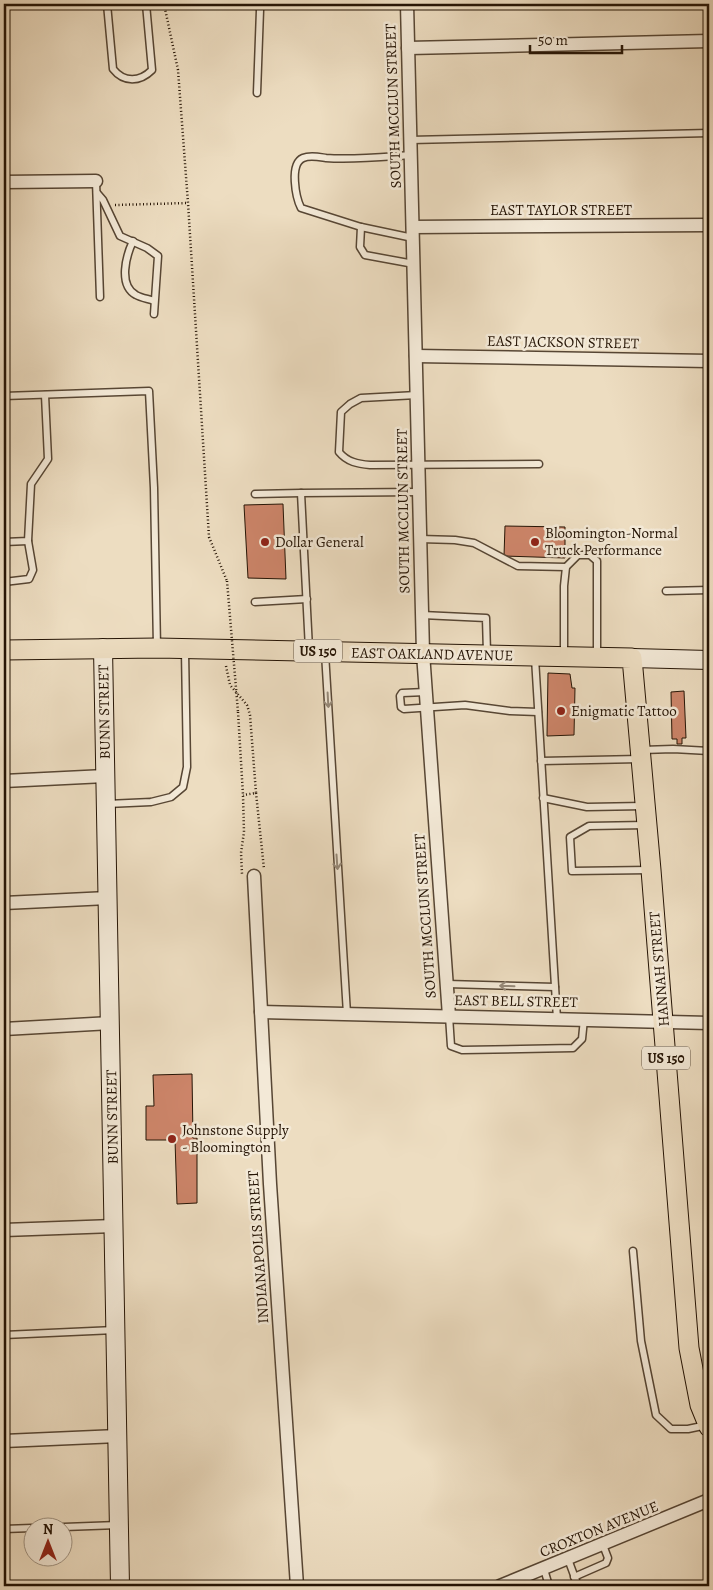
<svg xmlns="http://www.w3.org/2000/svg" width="713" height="1590" font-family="Alegreya,serif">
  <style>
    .building { fill: #cd856a; stroke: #251405 }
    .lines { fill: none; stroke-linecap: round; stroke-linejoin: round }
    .lane-casing { stroke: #574634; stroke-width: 9 }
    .street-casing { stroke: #574634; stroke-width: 15 }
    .secondary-casing { stroke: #251405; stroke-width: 20 }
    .primary-casing { stroke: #251405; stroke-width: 21 }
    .path { stroke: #251405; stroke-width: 2.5; stroke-dasharray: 1 2.5; stroke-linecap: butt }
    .lane { stroke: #f3e9d7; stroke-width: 6 }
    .street { stroke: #f3e9d7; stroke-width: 12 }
    .secondary { stroke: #f3e9d7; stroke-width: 18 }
    .primary { stroke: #edddc1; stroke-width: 19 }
    .path-bridge { stroke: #251405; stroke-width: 2.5; stroke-dasharray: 1 2.5; stroke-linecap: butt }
    .oneway { stroke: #968978 }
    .poi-dot { fill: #8f2418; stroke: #f3e9d7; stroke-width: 2 }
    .labels { text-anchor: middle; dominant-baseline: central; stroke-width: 5; stroke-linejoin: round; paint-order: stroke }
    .shield { fill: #f3e9d7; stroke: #635444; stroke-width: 1 }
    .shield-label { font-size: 14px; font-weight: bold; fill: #251405 }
    .street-label { font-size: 15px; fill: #251405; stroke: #f3e9d7 }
    .poi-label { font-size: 15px; fill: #251405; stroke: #f3e9d7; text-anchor: start }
  </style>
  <rect width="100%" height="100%" fill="#edddc1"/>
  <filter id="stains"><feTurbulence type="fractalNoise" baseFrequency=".004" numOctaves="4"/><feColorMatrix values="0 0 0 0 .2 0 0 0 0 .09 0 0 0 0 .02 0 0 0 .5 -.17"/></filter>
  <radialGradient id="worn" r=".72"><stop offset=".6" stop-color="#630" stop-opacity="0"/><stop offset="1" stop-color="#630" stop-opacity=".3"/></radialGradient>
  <g class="building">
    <polygon points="283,504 286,579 248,578 244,505"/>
    <polygon points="505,526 565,527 565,558 504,556"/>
    <polygon points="548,673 570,674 572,688 575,688 574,735 547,736"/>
    <polygon points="684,691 686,738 682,738 682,744 677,744 677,739 672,739 671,692"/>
    <polygon points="192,1074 193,1138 197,1138 197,1203 177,1204 175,1140 146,1140 146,1106 154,1106 153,1075"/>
  </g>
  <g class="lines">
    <defs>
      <g id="lane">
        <path d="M107,4l6,65c11,14 27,13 39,1l-6,-66"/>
        <polyline points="257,93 260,10 258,4"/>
        <polyline points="410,140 709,133"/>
        <path d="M411,155c-29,2 -57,5 -85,3 -7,-1 -16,-3 -23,0 -14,6 -7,40 -2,50l60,19 52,11"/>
        <polyline points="96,181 100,297"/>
        <polyline points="97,193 103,200 120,236 147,248 158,256 154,314"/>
        <polyline points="361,227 360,247 365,255 414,264"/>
        <path d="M133,241c-7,15 -15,44 3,54 5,3 13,4 18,6"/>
        <path d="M417,395l-56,3 -11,6 -9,8 -2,40c8,10 19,12 31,13l169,-1"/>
        <polyline points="4,396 149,391 154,488 157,647"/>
        <polyline points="255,494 301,493"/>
        <polyline points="420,539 455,540 474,543 518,566 566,567"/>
        <polyline points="4,542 28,541 31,484 48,459 45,395"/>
        <polyline points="4,582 29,579 33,570 28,541"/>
        <polyline points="666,591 709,590"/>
        <polyline points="255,602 307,599"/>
        <polyline points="422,615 486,618 487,653"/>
        <polyline points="309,649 301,493 419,492"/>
        <polyline points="325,653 347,1014"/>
        <polyline points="564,654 564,586 566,567 578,555 590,555 597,561 597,655"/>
        <polyline points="535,658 557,1019"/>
        <polyline points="426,692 402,693 400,696 401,707 404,709 465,705 510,711 538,712"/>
        <polyline points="642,750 673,749 709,751"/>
        <polyline points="541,761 640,759"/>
        <polyline points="543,798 587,807 644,806"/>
        <polyline points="107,804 151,802 171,797 183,787 187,767 185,651"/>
        <polyline points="646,825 589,826 570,837 572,871 650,870"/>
        <polyline points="447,984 555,987"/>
        <polyline points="449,1016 451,1046 462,1050 573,1048 582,1039 584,1019"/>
        <polyline points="633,1251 641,1341 656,1415 671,1429 688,1429 707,1425"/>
        <polyline points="4,1335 115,1330"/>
        <polyline points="37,1528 118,1525"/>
        <polyline points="4,1529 32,1528"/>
        <polyline points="568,1559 578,1586"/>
        <polyline points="544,1569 549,1586"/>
        <polyline points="574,1577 606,1563 608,1558 603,1545"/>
      </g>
      <g id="street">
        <polyline points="407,4 423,653 449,1016"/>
        <polyline points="408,48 709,41"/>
        <polyline points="4,182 96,181"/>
        <polyline points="413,227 709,225"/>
        <polyline points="416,356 709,361"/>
        <polyline points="4,781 105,776"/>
        <polyline points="254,876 270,1184 297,1586"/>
        <polyline points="4,903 108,898"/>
        <polyline points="261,1012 709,1023"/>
        <polyline points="4,1029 111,1023"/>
        <polyline points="4,1230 114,1226"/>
        <polyline points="4,1441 118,1436"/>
        <polyline points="500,1586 709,1500"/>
      </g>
      <g id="secondary">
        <polyline points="103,648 120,1586"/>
        <polyline points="632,658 709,660"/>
      </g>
      <polyline id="primary" points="4,650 157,648 632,658 651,870 689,1348 700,1405 709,1427"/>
    </defs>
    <use href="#lane" class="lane-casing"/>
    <use href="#street" class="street-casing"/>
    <use href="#secondary" class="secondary-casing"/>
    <use href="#primary" class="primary-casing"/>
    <g class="path">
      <polyline points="164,4 178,70 188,203 209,537 227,581"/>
      <polyline points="115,205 188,203"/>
      <polyline points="226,666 230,685 247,705 250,715 256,793 243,795"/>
      <polyline points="238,712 243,795 244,832 241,853 242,874"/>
      <polyline points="256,793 264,869"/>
    </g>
    <use href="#lane" class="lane"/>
    <use href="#street" class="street"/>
    <use href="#secondary" class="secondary"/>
    <use href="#primary" class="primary"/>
    <polyline class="path-bridge" points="227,581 238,712"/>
  </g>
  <defs><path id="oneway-shaft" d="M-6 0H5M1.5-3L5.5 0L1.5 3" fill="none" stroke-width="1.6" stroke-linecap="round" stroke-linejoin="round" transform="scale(1.25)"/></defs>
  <g class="oneway">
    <use href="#oneway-shaft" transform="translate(328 700) rotate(87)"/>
    <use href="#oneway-shaft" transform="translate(337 862) rotate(86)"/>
    <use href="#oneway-shaft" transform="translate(507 986) rotate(-178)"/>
  </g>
  <g class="poi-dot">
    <circle cx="265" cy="542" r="5"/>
    <circle cx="535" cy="542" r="5"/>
    <circle cx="561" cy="711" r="5"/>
    <circle cx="172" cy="1139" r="5"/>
  </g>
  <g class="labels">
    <g class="shield">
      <rect x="294" y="639.5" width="48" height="23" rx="4"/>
      <rect x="642" y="1046.5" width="48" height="23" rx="4"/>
    </g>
    <g class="shield-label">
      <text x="318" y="651">US 150</text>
      <text x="666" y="1058">US 150</text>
    </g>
    <g class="street-label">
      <text transform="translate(393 106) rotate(-92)">SOUTH MCCLUN STREET</text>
      <text x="561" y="210">EAST TAYLOR STREET</text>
      <text transform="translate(563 342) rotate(1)">EAST JACKSON STREET</text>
      <text transform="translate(403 511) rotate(-91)">SOUTH MCCLUN STREET</text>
      <text transform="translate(432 654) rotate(1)">EAST OAKLAND AVENUE</text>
      <text transform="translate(104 712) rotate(-91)">BUNN STREET</text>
      <text transform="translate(425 916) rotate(-94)">SOUTH MCCLUN STREET</text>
      <text transform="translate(659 969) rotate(-95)">HANNAH STREET</text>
      <text transform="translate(516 1001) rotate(1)">EAST BELL STREET</text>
      <text transform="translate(112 1117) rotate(-91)">BUNN STREET</text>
      <text transform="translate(258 1247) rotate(-94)">INDIANAPOLIS STREET</text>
      <text transform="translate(599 1529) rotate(-22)">CROXTON AVENUE</text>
    </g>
    <g class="poi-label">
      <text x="545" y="533">Bloomington-Normal<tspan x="545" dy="17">Truck Performance</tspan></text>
      <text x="275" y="542">Dollar General</text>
      <text x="571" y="711">Enigmatic Tattoo</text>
      <text x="182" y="1130">Johnstone Supply<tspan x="182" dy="17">- Bloomington</tspan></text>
    </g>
  </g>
  <rect width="713" height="1590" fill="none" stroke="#edddc1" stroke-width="20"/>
  <rect x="5" y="5" width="703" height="1580" fill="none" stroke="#251405" stroke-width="2.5"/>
  <rect x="10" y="10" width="693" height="1570" fill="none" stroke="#251405"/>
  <g transform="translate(48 1542)"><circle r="24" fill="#f3e9d7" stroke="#a19483"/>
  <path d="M0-4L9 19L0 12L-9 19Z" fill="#8f2418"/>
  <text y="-8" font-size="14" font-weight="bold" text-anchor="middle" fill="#251405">N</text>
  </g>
  <path d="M530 45v8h92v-8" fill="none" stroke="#251405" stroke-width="2.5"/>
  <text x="538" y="45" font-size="15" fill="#251405" stroke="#f3e9d7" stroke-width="4" paint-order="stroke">50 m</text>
  <rect width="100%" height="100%" filter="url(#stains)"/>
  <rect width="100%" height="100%" fill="url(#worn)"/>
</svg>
